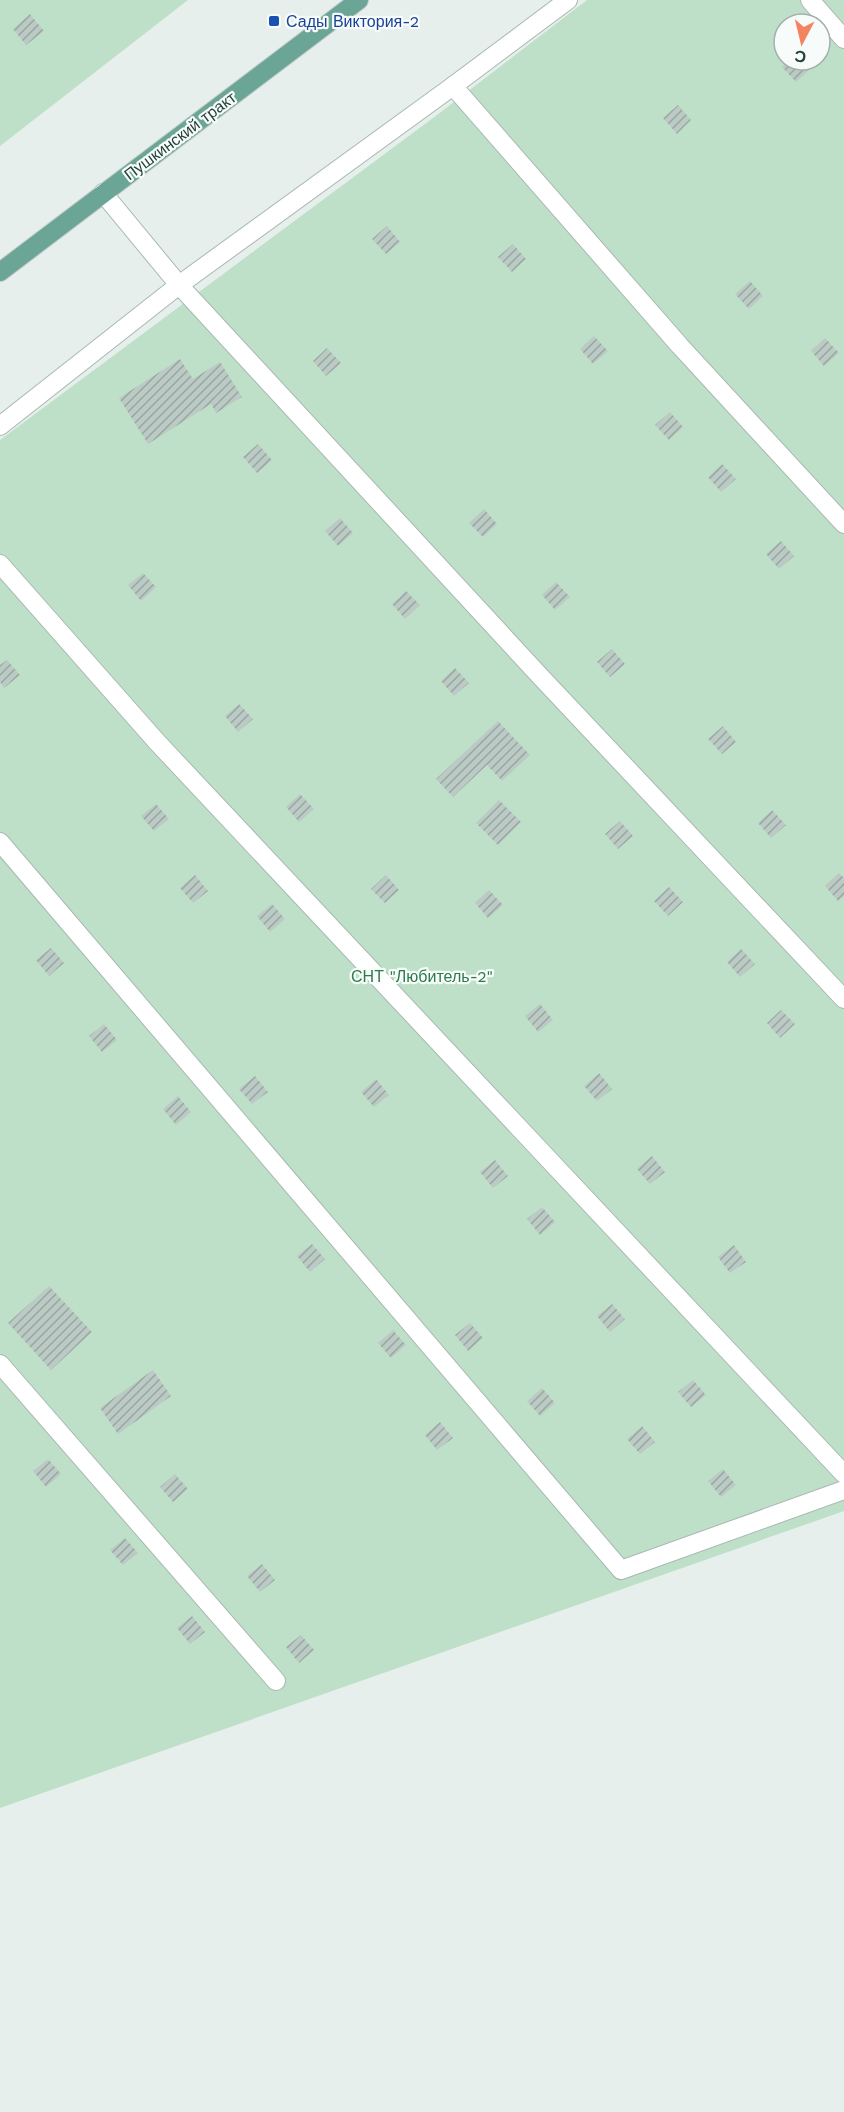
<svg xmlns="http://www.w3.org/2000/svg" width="844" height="2112" font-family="'Work Sans',sans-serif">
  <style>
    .garden { fill: #bfe0c8; fill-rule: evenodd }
    .building { fill: url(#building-hatch) }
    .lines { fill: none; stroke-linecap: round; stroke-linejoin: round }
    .minor-casing { stroke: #a8b8b2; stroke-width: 20 }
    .major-casing { stroke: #c2cac8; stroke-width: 20 }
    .minor { stroke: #fff; stroke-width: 18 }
    .major { stroke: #6aa596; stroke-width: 18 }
    .transit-dot { fill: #1a4fb4; stroke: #f7fbf9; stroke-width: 2 }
    .labels { text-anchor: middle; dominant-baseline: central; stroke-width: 4.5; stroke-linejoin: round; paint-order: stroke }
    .transit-label { font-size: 16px; fill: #164399; stroke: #f7fbf9; text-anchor: start }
    .street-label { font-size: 16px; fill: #24423a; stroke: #f7fbf9 }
    .park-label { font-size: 16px; fill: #2d7a4b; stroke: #f7fbf9 }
  </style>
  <defs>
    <pattern id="building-hatch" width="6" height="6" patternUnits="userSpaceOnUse" patternTransform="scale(1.5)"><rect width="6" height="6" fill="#bbcac4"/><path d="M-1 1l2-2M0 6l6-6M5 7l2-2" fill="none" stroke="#98a6a0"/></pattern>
  </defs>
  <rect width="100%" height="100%" fill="#e6efeb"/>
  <g class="garden">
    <polygon points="0,0 188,0 0,146"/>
    <path d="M587,0h257v1511l-844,297v-1368l433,-322zM784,24h36v36h-36z"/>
  </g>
  <g class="building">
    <polygon points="30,14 44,31 26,45 13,29"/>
    <polygon points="790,60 803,60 810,69 796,82 782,67"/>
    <polygon points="678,105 691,120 677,134 663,118"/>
    <polygon points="387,226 400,242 386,254 372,239"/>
    <polygon points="513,244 526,259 512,272 498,257"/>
    <polygon points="750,281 763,296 749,309 735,294"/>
    <polygon points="594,336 608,351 593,364 580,349"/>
    <polygon points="825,338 839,353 824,366 811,351"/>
    <polygon points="327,348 341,363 326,376 313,361"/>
    <polygon points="180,359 193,379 220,362 242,397 216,413 211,404 148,444 119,398"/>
    <polygon points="670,412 683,427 669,440 655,425"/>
    <polygon points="258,444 272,460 257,473 243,457"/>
    <polygon points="722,464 736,479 721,492 708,477"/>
    <polygon points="484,509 497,524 483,537 469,523"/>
    <polygon points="340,518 353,533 338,546 325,531"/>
    <polygon points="781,541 794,556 779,569 766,554"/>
    <polygon points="143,573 156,587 141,601 128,585"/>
    <polygon points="556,582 570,597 555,610 542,595"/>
    <polygon points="406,591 420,605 405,619 392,604"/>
    <polygon points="612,649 625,664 610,677 597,662"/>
    <polygon points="7,660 20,675 4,688 0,682 0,665"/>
    <polygon points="455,668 469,683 454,696 441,681"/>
    <polygon points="239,704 253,719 238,732 225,716"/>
    <polygon points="498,721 530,755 502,781 487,765 453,797 436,779"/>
    <polygon points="723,726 736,742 722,754 708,739"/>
    <polygon points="300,794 314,809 299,822 286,807"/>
    <polygon points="499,800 521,822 498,845 476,823"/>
    <polygon points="156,804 169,819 154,831 141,816"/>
    <polygon points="772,810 786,825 771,838 758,823"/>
    <polygon points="620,821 633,836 618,849 605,834"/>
    <polygon points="839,873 844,878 844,896 838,901 825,886"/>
    <polygon points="195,875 208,891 193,903 180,888"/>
    <polygon points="386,875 399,890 385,903 371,889"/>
    <polygon points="669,887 683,902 668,916 654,901"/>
    <polygon points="489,890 503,905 488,918 475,903"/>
    <polygon points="272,904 285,919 270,932 257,916"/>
    <polygon points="51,948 64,963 49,976 36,960"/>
    <polygon points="741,949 755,964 740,977 727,962"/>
    <polygon points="540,1004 553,1020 538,1032 525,1016"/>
    <polygon points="781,1010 795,1024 780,1038 767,1023"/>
    <polygon points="104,1024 117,1040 102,1052 89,1036"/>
    <polygon points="599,1073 612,1089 597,1101 584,1086"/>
    <polygon points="255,1076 268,1092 252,1104 239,1089"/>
    <polygon points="376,1079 389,1095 374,1107 361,1092"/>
    <polygon points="178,1096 191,1112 176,1125 163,1109"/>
    <polygon points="652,1156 665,1172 650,1184 637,1169"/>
    <polygon points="495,1160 508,1176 493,1188 480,1172"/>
    <polygon points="542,1207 555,1222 540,1235 527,1219"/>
    <polygon points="312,1244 325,1259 310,1272 297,1256"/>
    <polygon points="734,1245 746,1262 730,1273 718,1257"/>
    <polygon points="49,1286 92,1332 51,1370 8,1323"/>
    <polygon points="612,1304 625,1319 610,1332 597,1316"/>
    <polygon points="470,1323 483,1338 468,1351 455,1335"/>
    <polygon points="393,1330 406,1345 391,1358 378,1343"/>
    <polygon points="153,1370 171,1396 118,1434 100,1408"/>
    <polygon points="693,1380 706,1395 691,1407 678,1392"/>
    <polygon points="542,1388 555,1403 540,1416 527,1401"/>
    <polygon points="440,1422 453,1438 437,1450 425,1435"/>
    <polygon points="642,1426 655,1442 640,1454 627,1439"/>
    <polygon points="48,1459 61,1474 46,1487 33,1471"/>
    <polygon points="723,1469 736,1485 721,1497 708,1481"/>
    <polygon points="175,1474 188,1489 173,1502 160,1487"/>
    <polygon points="125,1538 138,1553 123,1565 110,1550"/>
    <polygon points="262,1564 275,1580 260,1592 247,1576"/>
    <polygon points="192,1616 205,1632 190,1644 177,1628"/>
    <polygon points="301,1635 314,1650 299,1663 286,1647"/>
  </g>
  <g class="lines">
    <defs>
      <g id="minor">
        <polyline points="810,0 844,39"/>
        <polyline points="453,86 568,0"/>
        <polyline points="103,193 179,285 539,675 844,999"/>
        <polyline points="0,426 179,285 453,86 680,346 844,524"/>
        <polyline points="0,564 157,742 844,1474"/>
        <polyline points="0,842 621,1570 844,1490"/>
        <polyline points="0,1364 276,1681"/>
      </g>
      <polyline id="major" points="0,272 359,0"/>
    </defs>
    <use href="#minor" class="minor-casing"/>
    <use href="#major" class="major-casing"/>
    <use href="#minor" class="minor"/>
    <use href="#major" class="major"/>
  </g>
  <rect class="transit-dot" x="268" y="15" width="12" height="12" rx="3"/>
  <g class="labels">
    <g class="transit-label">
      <text x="286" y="21">Сады Виктория-2</text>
    </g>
    <g class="street-label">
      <text transform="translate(180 136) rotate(-37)">Пушкинский тракт</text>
    </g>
    <g class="park-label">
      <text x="422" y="976">СНТ "Любитель-2"</text>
    </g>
  </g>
  <g transform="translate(802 42) rotate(187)"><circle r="28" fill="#f7fbf9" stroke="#a3b1ad" stroke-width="1.5"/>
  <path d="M0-4.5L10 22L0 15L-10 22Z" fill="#f4845f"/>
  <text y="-9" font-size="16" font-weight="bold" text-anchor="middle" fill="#24423a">С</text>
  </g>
</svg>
